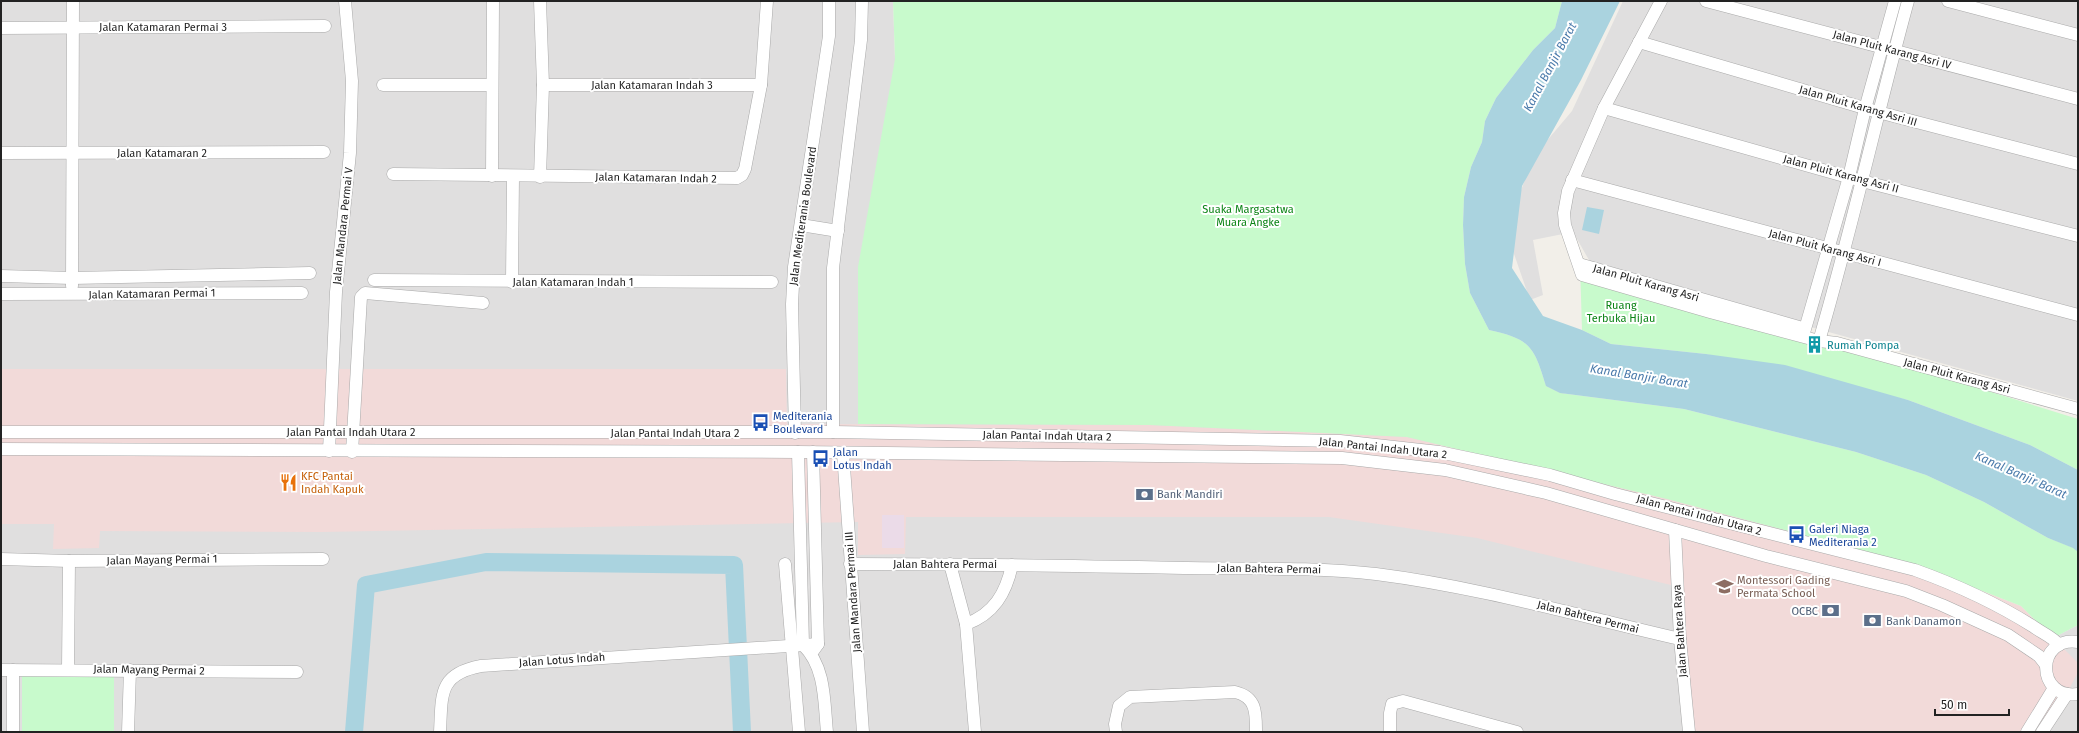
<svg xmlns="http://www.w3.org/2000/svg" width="2079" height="733" font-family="'Fira Sans',sans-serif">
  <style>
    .residential { fill: #e0dfdf }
    .commercial { fill: #f2dad9 }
    .industrial { fill: #ebdbe8 }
    .park { fill: #c8facc }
    .water { fill: #aad3df }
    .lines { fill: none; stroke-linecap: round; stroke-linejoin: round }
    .river { stroke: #aad3df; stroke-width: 18 }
    .minor-casing { stroke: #a9a9a9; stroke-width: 13 }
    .minor { stroke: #fff; stroke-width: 12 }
    .labels { text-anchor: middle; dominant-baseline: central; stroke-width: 4; stroke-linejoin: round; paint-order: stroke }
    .street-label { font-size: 11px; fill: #222; stroke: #fff }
    .park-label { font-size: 11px; fill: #0c8416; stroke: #fff }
    .culture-label { font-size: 11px; fill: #0d838f; stroke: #fff; text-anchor: start }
    .transit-label { font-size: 11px; fill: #164399; stroke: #fff; text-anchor: start }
    .food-label { font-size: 11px; fill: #c56008; stroke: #fff; text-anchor: start }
    .service-label { font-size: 11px; fill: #4e5e75; stroke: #fff; text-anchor: start }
    .education-label { font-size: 11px; fill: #785e54; stroke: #fff; text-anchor: start }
    .water-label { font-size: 12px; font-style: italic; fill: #4a7aab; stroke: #fff }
  </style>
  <rect width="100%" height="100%" fill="#f2efe9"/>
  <g class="residential">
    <polygon points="1,1 893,1 895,59 2053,638 2078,625 2078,732 1,732"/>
    <polygon points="1623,1 2078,1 2078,401 1593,267 1573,232 1533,240 1543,295 1530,300 1513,251 1515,206 1534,156 1572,111"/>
  </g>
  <polygon class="commercial" points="1,369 786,369 787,424 1150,425 1407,437 1667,499 1913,564 2021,606 2078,663 2078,672 2047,732 1688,732 1675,586 1477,538 1329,517 906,517 905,554 858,555 858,522 321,532 100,531 99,548 53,549 54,524 1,524"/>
  <rect class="industrial" x="882" y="515" width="22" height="33"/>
  <g class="park">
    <path d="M893,1h669l-7,27 -22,22 -37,48 -11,23 -3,21 -11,25 -7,30 -1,28 2,39 5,29 19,37c42,9 45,17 57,56l14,7 124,16 172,43 70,23 58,27 64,36 26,10 4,4v73l-25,13 -32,-32 -108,-42 -246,-65 -260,-62 -257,-12 -292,-1v-157l37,-208z"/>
    <polygon points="1580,264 2078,419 2078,470 2030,445 1908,400 1706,354 1611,344 1582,330"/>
    <polygon points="22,676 114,677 114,732 22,732"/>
  </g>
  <g class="water">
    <path d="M1562,1h58l-39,79 -59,106 -10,82 31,48 39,14 29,14 95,10 79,11 123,35 122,45 48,25v82l-5,-4 -25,-10 -64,-36 -58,-27 -70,-23 -172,-43 -124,-16 -14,-7c-12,-39 -15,-47 -57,-56l-19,-37 -5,-29 -2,-39 1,-28 7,-30 11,-25 3,-21 11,-23 37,-48 22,-22z"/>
    <polygon points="1587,207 1604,210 1599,234 1582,230"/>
  </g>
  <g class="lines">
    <polyline class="river" points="354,732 366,585 486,562 734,565 742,732"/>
    <defs>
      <g id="minor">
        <polyline points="1661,1 1604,108 1568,191 1564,213 1565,225 1582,275 1710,312 1819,341 1837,343 2078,409"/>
        <polyline points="1706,1 2078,99"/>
        <polyline points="1948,1 2078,35"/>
        <polyline points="1,28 325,26"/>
        <polyline points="1639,42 1878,112 2078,164"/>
        <polyline points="383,85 491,85"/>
        <polyline points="543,85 761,85"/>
        <polyline points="1604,108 1862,181 2078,236"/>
        <polyline points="1,153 324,152"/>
        <polyline points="393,174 737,178 742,175 745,169 761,85 767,1"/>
        <polyline points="492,176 493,1"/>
        <polyline points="540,177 543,85 540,1"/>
        <polyline points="1572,180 2078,315"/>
        <polyline points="801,225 838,231"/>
        <polyline points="1579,264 1799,327"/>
        <polyline points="1,276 72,278 310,273"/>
        <polyline points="374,280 772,282"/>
        <polyline points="512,282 513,176"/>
        <polyline points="72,286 73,1"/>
        <polyline points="1,294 302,293"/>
        <polyline points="1803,336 1849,177 1865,109 1895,1"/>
        <path d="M1819,341c33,-112 58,-227 89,-340"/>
        <path d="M1,432h832l507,9 99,11 111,23 65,19 300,76c42,15 81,33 119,57 8,6 19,10 25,18"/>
        <polyline points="833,432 833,268 861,40 862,1"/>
        <polyline points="795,433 792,304 794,267 829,36 829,1"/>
        <polyline points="1,449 798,452 1342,458 1445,470 1546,493 1766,556 1906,591 1942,605 2008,635 2039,656 2046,665"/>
        <polyline points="329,451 336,292 350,153 352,81 345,1"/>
        <polyline points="352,452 361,297 365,293 483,303"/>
        <path d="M798,452l5,193c23,22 21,58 24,87"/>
        <polyline points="813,452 818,644 813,651"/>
        <polyline points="843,453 863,732"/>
        <polyline points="1675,530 1680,639 1689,732"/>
        <polyline points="1,559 69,561 323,559"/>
        <polyline points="785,564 799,732"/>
        <path d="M850,564c112,0 224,2 337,4 63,1 126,-1 189,6 103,13 203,42 304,65"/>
        <polyline points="950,564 966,624 975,732"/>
        <path d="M966,624c28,-10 40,-31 46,-59"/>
        <path d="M2078,642c-43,-6 -42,58 0,52"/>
        <polyline points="68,669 69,561"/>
        <polyline points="1,670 297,672"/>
        <polyline points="13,732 13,670"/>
        <polyline points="128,732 130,670"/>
        <path d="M440,732c2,-37 -2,-58 41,-66l337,-22"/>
        <path d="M1116,732l-1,-8 4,-18 11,-9 105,-5c22,5 21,22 21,40"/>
        <polyline points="1390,732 1390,713 1392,704 1403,701 1517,732"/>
        <polyline points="2027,732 2054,688"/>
        <polyline points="2042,732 2067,694"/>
      </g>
    </defs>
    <use href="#minor" class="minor-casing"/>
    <use href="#minor" class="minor"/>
  </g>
  <defs>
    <symbol id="building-bare" viewBox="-9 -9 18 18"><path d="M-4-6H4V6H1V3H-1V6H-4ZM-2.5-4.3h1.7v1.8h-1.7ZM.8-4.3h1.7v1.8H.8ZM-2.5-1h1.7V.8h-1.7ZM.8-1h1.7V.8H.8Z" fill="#0f9aa8" stroke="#fff" stroke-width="2.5" paint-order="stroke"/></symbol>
    <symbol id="bus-bare" viewBox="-9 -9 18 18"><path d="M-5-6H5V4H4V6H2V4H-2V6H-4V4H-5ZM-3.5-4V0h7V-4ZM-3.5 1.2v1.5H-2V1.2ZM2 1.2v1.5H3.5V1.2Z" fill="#1a4fb4" stroke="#fff" stroke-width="2.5" paint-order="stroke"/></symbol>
    <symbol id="restaurant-bare" viewBox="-9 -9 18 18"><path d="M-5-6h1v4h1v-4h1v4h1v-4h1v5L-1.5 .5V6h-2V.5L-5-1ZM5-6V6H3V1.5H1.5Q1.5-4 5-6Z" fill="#e8710a" stroke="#fff" stroke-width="2.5" paint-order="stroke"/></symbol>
    <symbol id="bank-bare" viewBox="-9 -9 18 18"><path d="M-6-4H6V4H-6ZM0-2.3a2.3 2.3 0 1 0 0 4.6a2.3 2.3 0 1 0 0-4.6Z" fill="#5c6f8a" stroke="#fff" stroke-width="2.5" paint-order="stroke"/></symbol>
    <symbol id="school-bare" viewBox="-9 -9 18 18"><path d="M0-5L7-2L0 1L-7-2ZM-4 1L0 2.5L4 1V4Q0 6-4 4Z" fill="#8d6e63" stroke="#fff" stroke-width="2.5" paint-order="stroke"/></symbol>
  </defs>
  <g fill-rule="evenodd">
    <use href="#building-bare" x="1802" y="332" width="25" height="25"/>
    <use href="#bus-bare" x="748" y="410" width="25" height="25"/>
    <use href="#bus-bare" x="808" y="446" width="25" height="25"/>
    <use href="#restaurant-bare" x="276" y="470" width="25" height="25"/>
    <use href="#bank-bare" x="1132" y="482" width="25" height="25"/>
    <use href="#bus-bare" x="1784" y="522" width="25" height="25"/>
    <use href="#school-bare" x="1712" y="574" width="25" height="25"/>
    <use href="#bank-bare" x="1818" y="598" width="25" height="25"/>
    <use href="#bank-bare" x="1860" y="608" width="25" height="25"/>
  </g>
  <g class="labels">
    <g class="street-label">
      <text x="163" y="27">Jalan Katamaran Permai 3</text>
      <text transform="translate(1892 50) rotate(15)">Jalan Pluit Karang Asri IV</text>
      <text x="652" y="85">Jalan Katamaran Indah 3</text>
      <text transform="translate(1858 106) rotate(16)">Jalan Pluit Karang Asri III</text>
      <text x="162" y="153">Jalan Katamaran 2</text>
      <text transform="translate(1841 174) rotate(15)">Jalan Pluit Karang Asri II</text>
      <text transform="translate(656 178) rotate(1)">Jalan Katamaran Indah 2</text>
      <text transform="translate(803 216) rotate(-82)">Jalan Mediterania Boulevard</text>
      <text transform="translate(343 226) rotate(-84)">Jalan Mandara Permai V</text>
      <text transform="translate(1825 248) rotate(15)">Jalan Pluit Karang Asri I</text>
      <text x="573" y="282">Jalan Katamaran Indah 1</text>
      <text transform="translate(1646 283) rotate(16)">Jalan Pluit Karang Asri</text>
      <text transform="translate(152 294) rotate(-1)">Jalan Katamaran Permai 1</text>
      <text transform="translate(1957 376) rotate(15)">Jalan Pluit Karang Asri</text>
      <text x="351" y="432">Jalan Pantai Indah Utara 2</text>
      <text x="675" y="433">Jalan Pantai Indah Utara 2</text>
      <text transform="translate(1047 436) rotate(1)">Jalan Pantai Indah Utara 2</text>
      <text transform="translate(1383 448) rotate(6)">Jalan Pantai Indah Utara 2</text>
      <text transform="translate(1699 515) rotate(15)">Jalan Pantai Indah Utara 2</text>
      <text transform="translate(162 560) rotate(-1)">Jalan Mayang Permai 1</text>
      <text x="945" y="564">Jalan Bahtera Permai</text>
      <text transform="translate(1269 569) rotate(1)">Jalan Bahtera Permai</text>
      <text transform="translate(853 592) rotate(-94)">Jalan Mandara Permai III</text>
      <text transform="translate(1588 617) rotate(14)">Jalan Bahtera Permai</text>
      <text transform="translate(1680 631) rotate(-94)">Jalan Bahtera Raya</text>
      <text transform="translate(562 660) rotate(-4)">Jalan Lotus Indah</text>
      <text transform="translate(149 670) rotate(1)">Jalan Mayang Permai 2</text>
    </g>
    <g class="park-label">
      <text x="1248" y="209">Suaka Margasatwa<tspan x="1248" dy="13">Muara Angke</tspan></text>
      <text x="1621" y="305">Ruang<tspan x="1621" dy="13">Terbuka Hijau</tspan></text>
    </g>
    <g class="culture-label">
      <text x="1827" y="345">Rumah Pompa</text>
    </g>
    <g class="transit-label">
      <text x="773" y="416">Mediterania<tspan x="773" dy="13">Boulevard</tspan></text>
      <text x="833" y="452">Jalan<tspan x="833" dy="13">Lotus Indah</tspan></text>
      <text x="1809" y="529">Galeri Niaga<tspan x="1809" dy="13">Mediterania 2</tspan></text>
    </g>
    <g class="food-label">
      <text x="301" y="476">KFC Pantai<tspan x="301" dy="13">Indah Kapuk</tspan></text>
    </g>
    <g class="service-label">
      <text x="1157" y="494">Bank Mandiri</text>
      <text x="1818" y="611" text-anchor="end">OCBC</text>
      <text x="1886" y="621">Bank Danamon</text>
    </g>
    <g class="education-label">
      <text x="1737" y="580">Montessori Gading<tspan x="1737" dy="13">Permata School</tspan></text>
    </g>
    <g class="water-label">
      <text transform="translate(1550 67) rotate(-62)">Kanal Banjir Barat</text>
      <text transform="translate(1639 376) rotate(9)">Kanal Banjir Barat</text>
      <text transform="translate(2021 475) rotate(24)">Kanal Banjir Barat</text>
    </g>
  </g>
  <rect width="2079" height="733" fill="none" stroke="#222222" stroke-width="4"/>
  <path d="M1935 709v6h74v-6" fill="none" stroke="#222222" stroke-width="2"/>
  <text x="1941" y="709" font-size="12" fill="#222222" stroke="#ffffff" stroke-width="3" paint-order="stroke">50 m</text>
</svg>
